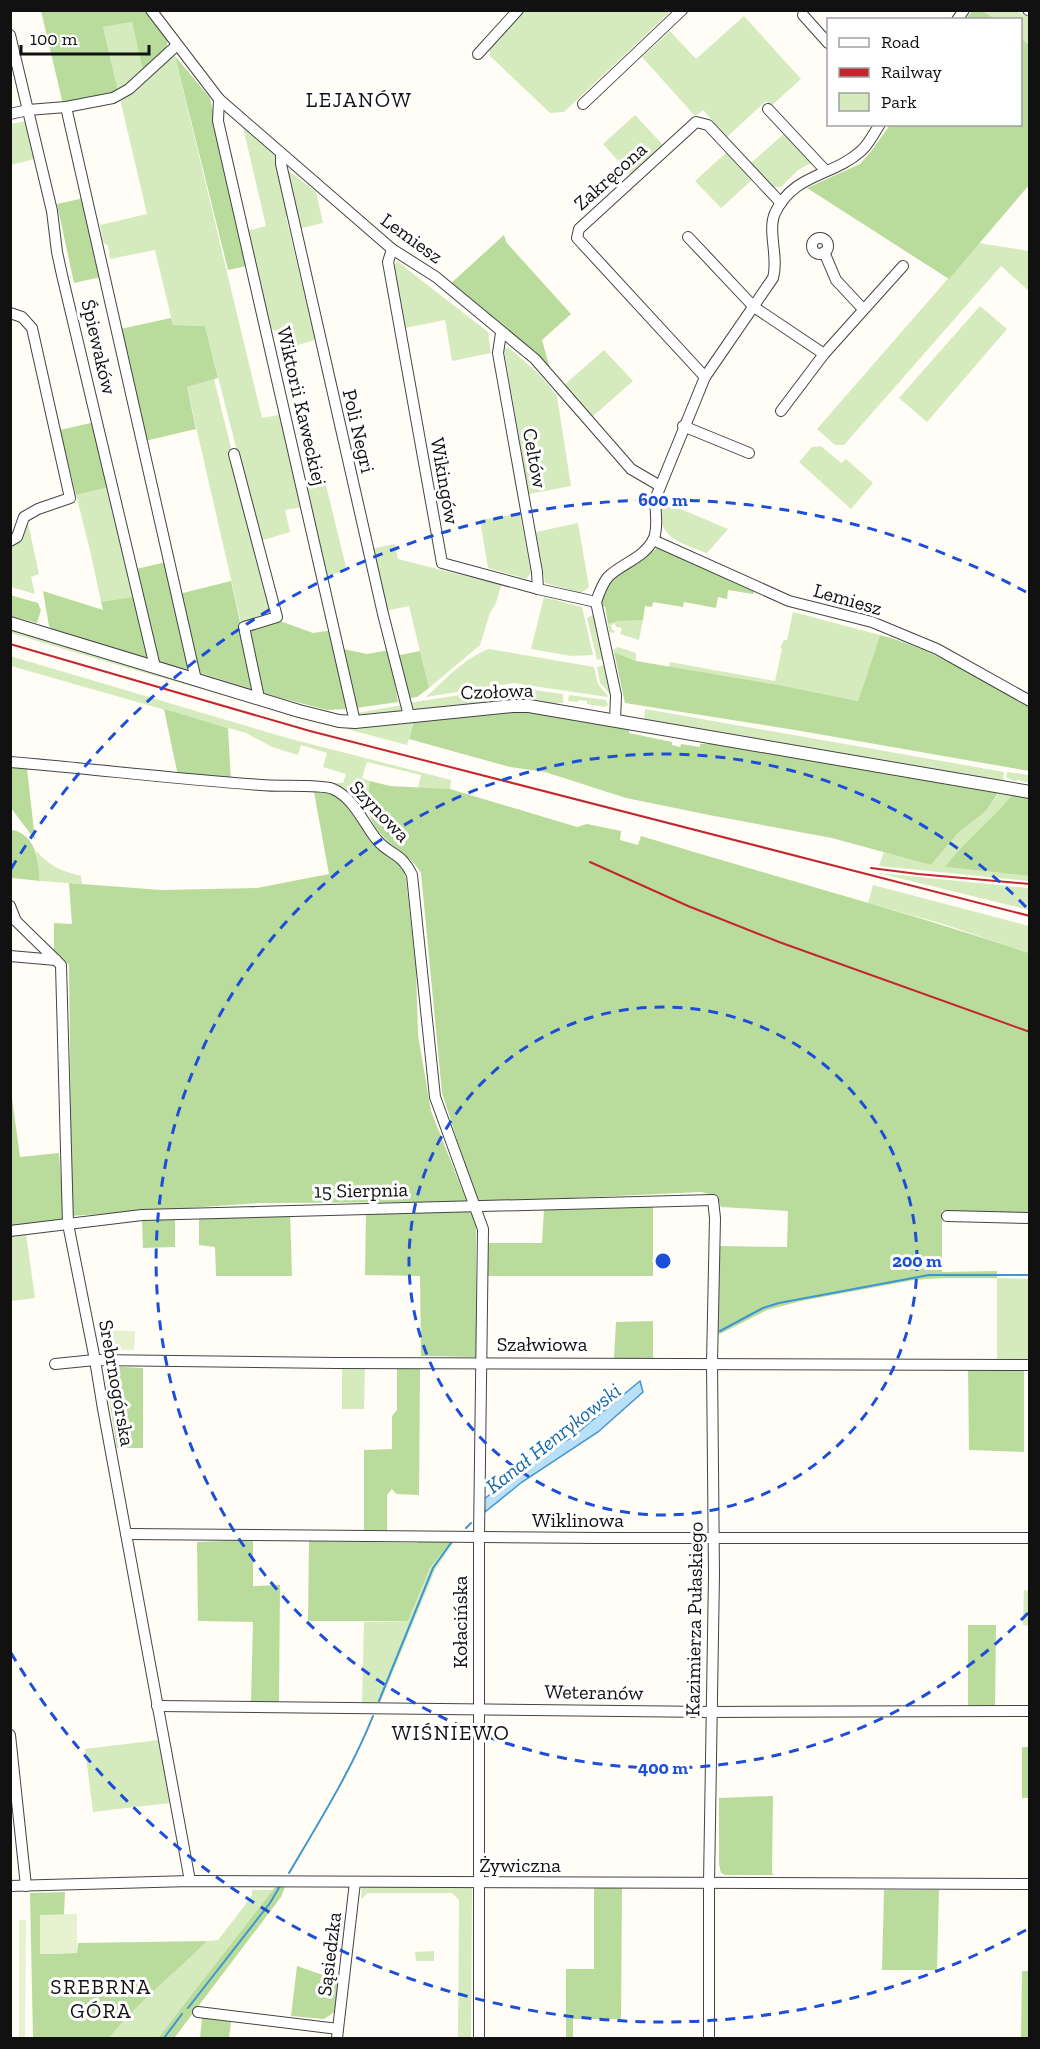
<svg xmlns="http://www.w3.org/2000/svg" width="1040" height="2049" font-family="'Zilla Slab',serif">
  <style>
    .green { fill: #d5ebbd }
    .forest { fill: #b9dc9c }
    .pitch { fill: #e6f2cf }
    .water { fill: #b9e0f7; stroke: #3f96cf; stroke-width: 1.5 }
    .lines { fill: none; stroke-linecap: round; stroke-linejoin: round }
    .stream { stroke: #3f96cf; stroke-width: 2 }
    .minor-casing { stroke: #444; stroke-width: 12 }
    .tertiary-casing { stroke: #444; stroke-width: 14 }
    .minor { stroke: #fff; stroke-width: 10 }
    .tertiary { stroke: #fff; stroke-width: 12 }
    .rail { stroke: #c4262e; stroke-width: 2 }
    .ring { fill: none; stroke: #1d4ed8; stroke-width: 3; stroke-dasharray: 10 8 }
    .labels { text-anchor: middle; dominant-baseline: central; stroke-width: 6; stroke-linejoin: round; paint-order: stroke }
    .street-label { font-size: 20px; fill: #111; stroke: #fff }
    .neighbourhood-label { font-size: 21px; letter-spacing: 1.5px; fill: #111; stroke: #fff }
    .water-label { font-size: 21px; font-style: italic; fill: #1768a6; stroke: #fff }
    .centre { fill: #1d4ed8; stroke: #fff; stroke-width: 3 }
    .ring-label { font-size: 18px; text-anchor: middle; font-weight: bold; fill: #1d4ed8; stroke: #fff; stroke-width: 6; stroke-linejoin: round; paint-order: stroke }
  </style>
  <rect width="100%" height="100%" fill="#fffdf5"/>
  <g class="green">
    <polygon points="667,10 669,13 564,112 550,113 490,56 490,47 524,11"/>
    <polygon points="983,11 1016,11 1029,18 1029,45 1021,38 1020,20 995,19"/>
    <polygon points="744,16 801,79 771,106 766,101 727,137 703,110 695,116 642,57 670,31 696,59"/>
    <polygon points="132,22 143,71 118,91 103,27"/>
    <polygon points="169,56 175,56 262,418 284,414 303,507 285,510 290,532 260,541 205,326 173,325 155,250 110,259 108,246 103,242 100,225 147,214 120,99"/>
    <polygon points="635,115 663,145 631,175 603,144"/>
    <polygon points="26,121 35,159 11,165 11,124"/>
    <path d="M242,123l35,31 11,62 -2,1 29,123 -21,6 -3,-16c-9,2 -17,4 -22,-5l-23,-94 20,-5z"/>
    <polygon points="786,132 813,162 798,170 781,187 773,187 751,163"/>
    <polygon points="727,152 752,180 721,208 695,181"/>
    <polygon points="286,169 316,192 323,223 298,229"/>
    <polygon points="979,243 1029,251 1029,291 1001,266 844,445 835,445 817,429"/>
    <polygon points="398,262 488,332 491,353 452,361 445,320 405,328 394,265"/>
    <polygon points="980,306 1007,329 927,422 899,398"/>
    <polygon points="508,347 540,375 557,396 571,486 529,494 504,350"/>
    <polygon points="604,350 633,381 592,417 563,386"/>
    <polygon points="214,379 263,577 270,613 267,617 241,623 187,387"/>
    <polygon points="821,446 841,463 846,459 873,483 851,509 799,462 812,447"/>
    <polygon points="325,481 347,571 325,576 306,487"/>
    <polygon points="109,487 137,596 101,602 90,550 76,495"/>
    <path d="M664,502l64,27 -21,24c-24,-9 -56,-17 -43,-51z"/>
    <polygon points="520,514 531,573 526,579 488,568 480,520"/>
    <polygon points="27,518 39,574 31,577 35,594 11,587 11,545"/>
    <polygon points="578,523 589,587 581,593 545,583 536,532"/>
    <polygon points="395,544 398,559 501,585 496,603 490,613 480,645 429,688 409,606 385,611 371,549"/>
    <polygon points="544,597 582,607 593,655 571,656 531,649"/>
    <polygon points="793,612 880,635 858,701 779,685 669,667 670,662 775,681 782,649 780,648 784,640 787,640"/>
    <polygon points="595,614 603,659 597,660 587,618"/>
    <polygon points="636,619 643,620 639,640 620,634 622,628 616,627 615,624 611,625 612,630 615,630 614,633 609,632 608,624 618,621"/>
    <path d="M10,627l332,101 72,-7 -7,24c-133,-35 -265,-72 -396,-112z"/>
    <polygon points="618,647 636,653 636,661 614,652 613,650"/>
    <path d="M489,649l105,18 4,17 10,12 -1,1 -94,-14 -87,14c19,-17 38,-39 63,-48z"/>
    <polygon points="10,656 287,738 451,780 450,789 418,788 421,775 367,762 362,778 370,781 367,800 368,812 350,793 329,783 343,783 346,774 323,767 327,753 301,745 298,755 272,747 246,733 11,666"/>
    <polygon points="604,665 606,667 611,698 609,693 600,683 597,667"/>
    <polygon points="512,687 563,694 563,703 415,710 408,703"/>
    <polygon points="569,695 606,700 608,705 605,707 587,704 587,701 579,700 577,702 568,701"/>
    <polygon points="402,705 400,712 360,716 357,713"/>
    <polygon points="645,709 1004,772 1003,779 1013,784 644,720"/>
    <polygon points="1007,772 1029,775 1029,783 1018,780 1014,781 1006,777"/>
    <polygon points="979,788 1013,794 1001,810 946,867 1029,876 1029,881 879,866 884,852 931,865 957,834 986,811 998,794"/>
    <path d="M36,850c12,16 26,21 45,26l1,8 -42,-3z"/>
    <polygon points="878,873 1029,888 1029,910"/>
    <polygon points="873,885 1029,926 1029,953 940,923 868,903"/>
    <polygon points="26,1234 35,1298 11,1301 10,1236"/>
    <polygon points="997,1278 1029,1279 1029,1360 997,1359"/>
    <polygon points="342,1367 365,1367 364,1409 342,1409"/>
    <polygon points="452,1540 455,1540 435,1570 380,1703 362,1703 364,1622 408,1621 430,1568"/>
    <polygon points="1024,1590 1029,1591 1029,1626 1023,1625"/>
    <polygon points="159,1740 170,1803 93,1812 85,1749"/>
    <polygon points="362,1887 472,1887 471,2038 458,2038 459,1900 452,1893 368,1893 361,1899"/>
    <path d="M252,1890h21l-115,148h-49c29,-36 65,-64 98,-97l11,-1 34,-44z"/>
    <polygon points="434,1951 434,1961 416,1961 415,1952"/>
  </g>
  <g class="forest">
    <polygon points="41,11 147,11 168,40 166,49 143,71 132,22 103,27 118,91 110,95 63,104"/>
    <polygon points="972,11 983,11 995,19 966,19"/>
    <polygon points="1021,38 1029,45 1029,185 949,279 807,188 860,164 869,154 890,125 1020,124"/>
    <polygon points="175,56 210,98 247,266 228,270"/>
    <polygon points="84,198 101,277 74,283 57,204"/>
    <polygon points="504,235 506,242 571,314 542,340 551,372 508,330 448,286"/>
    <polygon points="171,318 173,325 205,326 218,378 187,387 196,429 145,441 120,329"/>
    <polygon points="95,422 109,487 76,495 60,430"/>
    <polygon points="657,548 662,549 755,591 753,594 728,590 727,599 718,597 716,608 684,602 683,607 653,602 652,607 645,606 643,620 618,621 608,624 605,606 602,607 601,604 607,587 612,581"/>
    <polygon points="166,562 190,670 157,662 136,569"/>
    <polygon points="231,581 255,690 197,672 179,594"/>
    <polygon points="43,591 103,610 101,602 137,596 148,659 54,631 49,626"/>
    <polygon points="10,595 38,603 41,610 37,623 11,616"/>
    <polygon points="280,621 313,633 333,630 349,709 327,710 262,693 248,632 252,628"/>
    <path d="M880,635c54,14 100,45 149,71v65l-234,-41 -170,-27 -11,-51 22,9 143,24 79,16z"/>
    <polygon points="343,649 367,654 389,650 398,702 356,708"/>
    <polygon points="420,651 429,688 417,697 406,699 395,656"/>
    <polygon points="164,709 228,728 231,780 178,776"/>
    <polygon points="528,710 629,729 629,733 672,742 672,745 680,747 681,744 700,747 700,744 724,744 979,788 998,793 986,811 957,834 931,865 832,838 709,815 626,798 545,772 510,767 409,739 414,721"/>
    <polygon points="11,767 27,768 35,840 11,808"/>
    <path d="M370,781l20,5 60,3 127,38 10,-3 34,7 -1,9 18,5 3,-9c130,40 260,74 388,117v262l-87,-4v61l55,-1v7h-55l-28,2 -113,21 -34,9 -49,25 2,-89 67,1 1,-36 -67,-4 -4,-11 -16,-4 -213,10 -9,-2 -4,-4 -33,-103 -21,-220c-8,-14 -19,-19 -30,-29 -23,-19 -26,-36 -21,-63z"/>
    <polygon points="314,792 339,795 403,869 406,879 416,967 418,1035 431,1111 467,1202 260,1203 72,1216 69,965 63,958 54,953 54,923 72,924 69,883 161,890 257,888 329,874"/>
    <path d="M1013,794l16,3v79l-84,-9c20,-27 47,-46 68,-73z"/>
    <path d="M13,830c24,6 25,31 27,51l-28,-3 -2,-46z"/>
    <polygon points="10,1084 20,1157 59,1153 64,1222 11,1228"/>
    <polygon points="653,1206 653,1276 488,1276 488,1243 542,1243 544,1209"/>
    <polygon points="418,1211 470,1212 476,1221 476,1357 421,1356 420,1276 365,1275 366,1212"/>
    <polygon points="290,1214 292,1276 216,1276 215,1247 199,1245 199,1218"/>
    <polygon points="175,1218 175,1247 143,1248 142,1219"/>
    <polygon points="653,1321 653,1359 614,1359 616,1322"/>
    <polygon points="104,1366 143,1368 143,1448 117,1448"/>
    <polygon points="397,1367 420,1368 419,1495 396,1494 392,1489 387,1495 387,1530 364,1530 364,1450 392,1449 392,1416 397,1410"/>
    <polygon points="968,1369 1024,1370 1024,1452 969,1450"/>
    <polygon points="417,1539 452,1540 430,1568 408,1621 308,1621 309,1541 417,1543"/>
    <polygon points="253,1540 253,1586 280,1585 279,1702 251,1702 253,1622 198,1621 197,1542"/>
    <polygon points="968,1625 996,1625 995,1707 968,1706"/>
    <rect x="1022" y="1747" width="7" height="51"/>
    <polygon points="773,1796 772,1873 774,1875 725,1875 721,1873 719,1864 719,1798"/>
    <polygon points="276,1886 285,1887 281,1897 175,2037 158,2038"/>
    <polygon points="594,1888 622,1888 621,2019 573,2019 573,2038 566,2038 566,1969 594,1969"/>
    <polygon points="884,1890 939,1890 937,1970 882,1970"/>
    <path d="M65,1892l-1,23h-24v39l37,-1 1,-10 129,-2c-33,33 -69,61 -98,97h-76l-3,-145z"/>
    <polygon points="297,1966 340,1981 336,2011 324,2019 291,2016"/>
    <polygon points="1022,1971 1029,1971 1029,2038 1021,2038"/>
    <polygon points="202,2018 231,2022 229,2038 200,2038"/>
  </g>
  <g class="pitch">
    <polygon points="104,1330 135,1331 134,1350 103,1349"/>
    <polygon points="77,1914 77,1953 40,1954 40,1915"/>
    <polygon points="19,1920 26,1920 25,2038 19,2038"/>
  </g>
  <polygon class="water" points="640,1381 643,1392 598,1432 522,1482 485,1512 484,1499 549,1450 571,1438"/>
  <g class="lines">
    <g class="stream">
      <polyline points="720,1331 763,1308 779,1303 929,1275 1030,1275"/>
      <polyline points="466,1528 471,1523"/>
      <polyline points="379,1701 433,1568 453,1540"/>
      <path d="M289,1873c30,-51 62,-102 84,-157"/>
      <polyline points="188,2008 270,1903 280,1886"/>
      <polyline points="164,2038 182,2014"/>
    </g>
    <defs>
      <g id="minor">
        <polyline points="151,10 219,99 392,249 436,277 535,359 631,469 660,486"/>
        <polyline points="1028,10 1030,11"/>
        <polyline points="803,15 828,43"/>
        <polyline points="957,20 964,10"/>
        <polyline points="10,35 52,211 57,252 62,275 155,667"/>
        <polyline points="478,54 518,10"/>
        <polyline points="219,99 218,121 355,722"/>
        <polyline points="583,104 682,10"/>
        <polyline points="66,107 196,680"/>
        <polyline points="768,109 825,170"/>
        <polyline points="10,114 28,110 66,107 113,98 129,89 176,46"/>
        <polyline points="281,154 281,164 383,614 409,716"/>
        <polyline points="688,237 754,307 824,354"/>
        <circle cx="820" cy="246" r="8"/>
        <polyline points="392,249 388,262 442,563 538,589 596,602"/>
        <polyline points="824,252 836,280 863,309"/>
        <polyline points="10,313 22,317 32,328 70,498 38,509 24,517 17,537 10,541"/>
        <polyline points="501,333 498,353 537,572 538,589"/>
        <polyline points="705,377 577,238 579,229 696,122 708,125 781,203"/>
        <polyline points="781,411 824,354 903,266"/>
        <polyline points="683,426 749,453"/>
        <polyline points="234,454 277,617 244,627 259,698"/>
        <polyline points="653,540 789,601 872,622 937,649 1030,701"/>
        <path d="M615,721l1,-26 -20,-93c3,-9 6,-18 12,-25 14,-14 37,-19 46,-39 5,-13 0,-28 2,-41l49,-120 68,-99c6,-21 -6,-47 2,-65 19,-40 57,-36 86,-62 8,-7 13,-18 19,-27"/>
        <path d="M10,762c84,7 167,17 251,23 16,2 60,-1 72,4 22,10 30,34 44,51 14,16 24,12 35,35l23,222 48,132 -4,308v501"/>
        <polyline points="10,906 16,921 61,965 68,1224 95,1360 103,1409 190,1881"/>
        <polyline points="10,956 56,960"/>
        <polyline points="947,1216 1030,1218"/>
        <polyline points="10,1231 142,1215 713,1200 715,1218 712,1363 714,1574 709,1883 709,2038"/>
        <polyline points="55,1364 95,1360 337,1363 1030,1365"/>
        <polyline points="126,1534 600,1538 1030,1538"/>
        <polyline points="157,1706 711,1712 1030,1711"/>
        <polyline points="10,1735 26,1886"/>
        <polyline points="10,1886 190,1881 1030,1884"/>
        <polyline points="198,2012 338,2029"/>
        <polyline points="337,2038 355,1882"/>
      </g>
      <polyline id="tertiary" points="10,623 299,711 339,721 355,722 513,706 529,706 1030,792"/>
    </defs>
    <use href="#minor" class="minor-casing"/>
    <use href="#tertiary" class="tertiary-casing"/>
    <use href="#minor" class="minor"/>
    <use href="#tertiary" class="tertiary"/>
    <g class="rail">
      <polyline points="10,644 310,731 1030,916"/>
      <polyline points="590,862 688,906 779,942 1030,1032"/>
      <polyline points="871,868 918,874 1030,884"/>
    </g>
  </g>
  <g class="ring">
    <circle cx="663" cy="1261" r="254"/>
    <path d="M1028 1613A507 507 0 1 1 1028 909"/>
    <path d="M1026 1930A761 761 0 0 1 11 1653M11 869A761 761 0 0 1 1026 592"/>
  </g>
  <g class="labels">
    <g class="street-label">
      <text transform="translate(610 176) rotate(-42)">Zakręcona</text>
      <text transform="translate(412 238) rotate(36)">Lemiesz</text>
      <text transform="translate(99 347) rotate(77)">Śpiewaków</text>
      <text transform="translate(302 406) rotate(77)">Wiktorii Kaweckiej</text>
      <text transform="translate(359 431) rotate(77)">Poli Negri</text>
      <text transform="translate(535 458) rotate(80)">Celtów</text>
      <text transform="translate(445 481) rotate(80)">Wikingów</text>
      <text transform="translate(848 599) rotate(16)">Lemiesz</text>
      <text transform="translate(497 691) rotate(-2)">Czołowa</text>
      <text transform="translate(380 811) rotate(46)">Szynowa</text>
      <text transform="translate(361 1190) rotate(-1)">15 Sierpnia</text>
      <text x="542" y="1344">Szałwiowa</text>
      <text transform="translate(117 1383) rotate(80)">Srebrnogórska</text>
      <text x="578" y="1520">Wiklinowa</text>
      <text transform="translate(694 1619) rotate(-89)">Kazimierza Pułaskiego</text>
      <text transform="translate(460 1622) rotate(-90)">Kołacińska</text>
      <text transform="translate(594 1692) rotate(1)">Weteranów</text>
      <text x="520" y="1865">Żywiczna</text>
      <text transform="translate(329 1954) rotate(-83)">Sąsiedzka</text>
    </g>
    <g class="neighbourhood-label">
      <text x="359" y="99">LEJANÓW</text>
      <text x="451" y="1732">WIŚNIEWO</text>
      <text x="101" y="1986">SREBRNA<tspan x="101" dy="24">GÓRA</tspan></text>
    </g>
    <g class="water-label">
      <text transform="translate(553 1438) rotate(-38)">Kanał Henrykowski</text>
    </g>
  </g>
  <circle cx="663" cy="1261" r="9" class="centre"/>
  <g class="ring-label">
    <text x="663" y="506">600 m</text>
    <text x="917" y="1267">200 m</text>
    <text x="663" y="1774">400 m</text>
  </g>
  <rect width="1040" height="2049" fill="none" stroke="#111111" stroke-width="24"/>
  <rect x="827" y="18" width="195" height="108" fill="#ffffff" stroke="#a0a0a0" stroke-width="1.5"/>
  <rect x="839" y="38" width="30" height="9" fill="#ffffff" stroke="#a0a0a0" stroke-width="1.5"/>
  <text x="881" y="48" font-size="18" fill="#111111">Road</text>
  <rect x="839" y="68" width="30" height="9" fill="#c4262e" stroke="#a0a0a0" stroke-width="1.5"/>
  <text x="881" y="78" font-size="18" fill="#111111">Railway</text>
  <rect x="839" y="93" width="30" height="18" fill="#d5ebbd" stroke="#a0a0a0" stroke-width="1.5"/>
  <text x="881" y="108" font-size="18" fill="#111111">Park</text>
  <path d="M21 45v9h128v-9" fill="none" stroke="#111111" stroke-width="3"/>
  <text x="30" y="45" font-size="18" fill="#111111" stroke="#ffffff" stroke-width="4.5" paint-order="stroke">100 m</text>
</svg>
